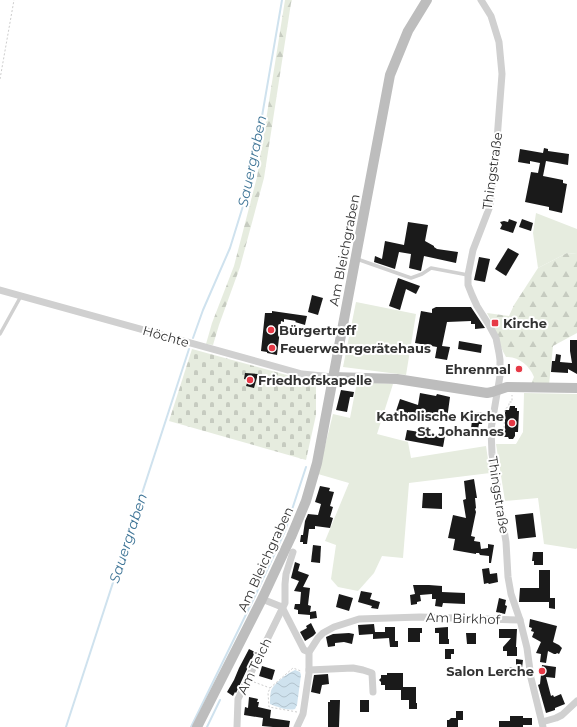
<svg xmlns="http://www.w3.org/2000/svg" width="577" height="727" font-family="Montserrat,sans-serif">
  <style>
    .grass { fill: #e6ecdf }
    .forest { fill: url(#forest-firs) }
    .cemetery { fill: url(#cemetery-stones) }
    .water { fill: url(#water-waves) }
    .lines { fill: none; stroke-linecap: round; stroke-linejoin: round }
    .stream { stroke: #cfe2ee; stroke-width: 2 }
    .building { fill: #1a1a1a }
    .path { stroke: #cdcdcd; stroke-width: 1; stroke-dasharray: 2 2; stroke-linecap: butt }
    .lane { stroke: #d0d0d0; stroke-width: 3.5 }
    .street { stroke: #d0d0d0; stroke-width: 7 }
    .secondary { stroke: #bdbdbd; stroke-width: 10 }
    .poi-dot { fill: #e63946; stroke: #fff; stroke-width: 1.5 }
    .labels { text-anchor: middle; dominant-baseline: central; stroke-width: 4; stroke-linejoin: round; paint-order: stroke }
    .street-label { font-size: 13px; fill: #333; stroke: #fff }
    .poi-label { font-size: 13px; font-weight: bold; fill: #333; stroke: #fff; text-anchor: start }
    .water-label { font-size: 14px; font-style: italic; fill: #3f7597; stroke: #fff }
  </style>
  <defs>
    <pattern id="forest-firs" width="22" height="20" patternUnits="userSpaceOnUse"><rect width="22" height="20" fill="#e6ecdf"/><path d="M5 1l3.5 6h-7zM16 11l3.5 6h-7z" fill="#c6cbc0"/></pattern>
    <pattern id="cemetery-stones" width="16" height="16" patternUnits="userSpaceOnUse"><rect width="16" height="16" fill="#e6ecdf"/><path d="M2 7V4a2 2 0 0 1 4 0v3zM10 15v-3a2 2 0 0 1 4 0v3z" fill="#c6cbc0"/></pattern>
    <pattern id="water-waves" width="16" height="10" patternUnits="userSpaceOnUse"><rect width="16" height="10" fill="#cfe2ee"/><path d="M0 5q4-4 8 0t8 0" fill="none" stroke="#b2c2cd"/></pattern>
  </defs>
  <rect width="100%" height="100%" fill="#fff"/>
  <g class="grass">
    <polygon points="536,213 577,229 577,254 567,253 538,268 533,233"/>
    <polygon points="356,302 416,314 406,375 343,367"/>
    <polygon points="357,382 393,384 377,434 408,442 411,458 486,446 490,473 409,483 403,558 382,556 374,573 358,591 338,587 331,579 336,545 325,541 349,483 318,474 333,414 350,418"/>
    <polygon points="524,393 577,394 577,548 576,549 544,544 538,498 505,501 496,444 516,444 523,432"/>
  </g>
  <g class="forest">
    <polygon points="285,0 292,0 291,3 264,178 240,267 219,325 213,345 206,344 212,323 234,266 257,177"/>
    <path d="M567,253l10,1v79l-24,13 -4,39 -18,-1 3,-7c-5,-12 -15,-20 -28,-20 -8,-14 -11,-30 -19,-44l22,3 5,-11 24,-37z"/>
  </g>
  <polygon class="cemetery" points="192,349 316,383 316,415 306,460 169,421"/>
  <path class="water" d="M295,670l5,2 1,3 -4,30 -2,4c-8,2 -17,-2 -25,-5 0,-4 0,-9 1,-13 2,-7 17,-18 24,-21z"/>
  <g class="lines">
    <g class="stream">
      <polyline points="193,338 203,310 230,248 251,180 282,0"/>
      <polyline points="66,727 189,349"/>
      <polyline points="191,727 255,596 285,531 306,467"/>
      <polyline points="207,727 220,700"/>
    </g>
  </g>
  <g class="building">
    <polygon points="544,148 548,149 548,151 569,154 568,165 546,161 543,176 563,180 563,183 567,184 562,213 549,210 549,207 525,202 531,172 538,173 540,163 530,161 530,164 518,162 520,149 543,153"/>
    <polygon points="509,219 517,222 513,233 500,229 502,225 500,222 504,221 508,222"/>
    <polygon points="522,219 533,223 531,231 519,227"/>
    <polygon points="408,222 428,225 425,241 434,246 434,247 437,249 458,252 456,263 424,256 421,271 409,268 411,254 399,252 395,269 374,262 375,256 382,259 385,241 404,245"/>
    <polygon points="508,248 519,254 506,276 495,269"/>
    <polygon points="479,257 490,259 485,282 474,280"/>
    <polygon points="398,278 420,286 416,294 406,289 400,310 389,306"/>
    <polygon points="312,295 323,298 318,315 308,312"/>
    <polygon points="436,307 471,307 485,328 475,329 475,324 471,324 471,321 447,322 442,346 450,347 447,360 435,358 437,347 415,343 421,311 432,313 432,309"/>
    <polygon points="272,311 307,316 305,325 295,322 296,321 284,319 284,322 281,321 277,355 267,353 267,352 261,351 265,313 272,313"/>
    <polygon points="570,340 577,340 577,374 568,369 568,373 551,372 552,361 555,361 556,354 561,355 560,362 572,363 570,351"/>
    <polygon points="459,341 482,345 481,353 458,349"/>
    <polygon points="245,373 258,374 254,388 246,386 248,380 244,379"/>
    <polygon points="341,390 354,392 353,397 350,397 347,412 336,410"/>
    <polygon points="420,393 436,396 437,394 450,397 447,419 408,412 406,418 395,414 400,399 418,405"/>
    <polygon points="510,406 515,406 515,408 517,408 517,411 519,411 518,432 515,432 515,436 513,439 509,439 508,437 503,437 503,430 505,430 505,410 509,410"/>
    <polygon points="476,412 484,413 482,424 479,424 478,429 471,428 473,414"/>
    <polygon points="407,430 445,436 443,447 405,440"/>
    <polygon points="474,479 477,498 475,498 476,508 475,509 476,512 471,536 475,537 474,541 480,542 481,549 488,548 488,544 494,545 491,563 489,563 489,556 480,555 479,553 476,553 476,554 453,550 455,539 448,538 453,515 466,518 463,500 466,499 464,481"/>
    <polygon points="320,486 330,488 329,491 334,492 330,506 333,507 330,517 333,518 330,528 315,526 315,529 309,529 307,544 303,544 303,542 300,542 301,535 303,535 305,521 308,514 318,515 321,504 315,502"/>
    <polygon points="423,493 442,493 442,509 422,508"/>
    <polygon points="533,513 536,537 518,539 515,515"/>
    <polygon points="313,545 321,546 320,563 311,562"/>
    <polygon points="533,552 543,552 543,565 534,565 534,561 532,561"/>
    <polygon points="295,562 300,564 298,571 309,575 303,587 310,588 308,605 311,606 310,612 316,611 317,618 310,619 310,614 310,615 298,614 298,610 294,609 295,604 300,604 301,592 294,591 299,581 291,578"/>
    <polygon points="489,568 490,574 497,573 498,582 489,584 488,583 484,584 482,569"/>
    <polygon points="539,570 550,570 550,598 555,598 555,609 549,608 549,602 519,602 520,588 539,588"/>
    <polygon points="413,585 429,585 442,586 442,592 465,593 465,604 443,603 442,607 435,606 436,599 432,599 432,594 420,595 421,601 417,602 417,604 411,605 410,595 415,594"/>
    <polygon points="361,591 372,593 370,599 380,602 378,609 371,608 372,606 358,602"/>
    <polygon points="339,594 353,598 349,611 336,607"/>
    <polygon points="499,598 506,600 505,605 507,606 505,614 496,612"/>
    <polygon points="530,619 557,626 553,642 559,645 562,648 559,654 557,653 556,654 554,654 548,651 546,663 540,662 541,654 536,653 541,642 532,637 534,632 531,631 532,628 529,627"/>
    <polygon points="311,623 316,633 313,636 305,641 300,632 307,628 306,626"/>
    <polygon points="374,624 375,632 385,632 385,627 395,627 395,641 398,641 398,647 390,647 389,638 373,639 373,634 359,635 358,625"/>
    <polygon points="448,627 448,639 449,639 449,644 439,644 439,633 435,633 435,628"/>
    <polygon points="408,628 422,628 422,633 420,633 420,642 408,642"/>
    <polygon points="499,629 517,629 516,647 517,647 517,656 507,656 507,651 503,651 503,647 511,638 499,638"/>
    <polygon points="349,633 354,634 352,644 344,642 335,643 335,646 328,647 326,637 333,634"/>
    <polygon points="466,633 476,633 476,644 467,644"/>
    <polygon points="249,649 255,652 236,693 235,692 233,696 227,692 234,680 239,668"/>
    <polygon points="445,649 454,649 454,654 451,654 451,659 445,659"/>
    <polygon points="516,659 523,660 521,676 509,675 509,667 516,668"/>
    <polygon points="542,665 556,667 555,678 546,677 551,696 553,695 554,697 561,694 565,704 555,708 555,710 546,713 538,685 540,684"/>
    <polygon points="262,666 275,670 272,680 259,676"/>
    <polygon points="387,673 403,673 403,687 416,687 416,703 417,703 417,709 409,709 409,700 401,700 401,690 385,690 385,685 381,685 381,682 379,680 381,678 381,675 387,675"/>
    <polygon points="328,674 329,684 322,685 320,694 311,692 314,675"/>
    <polygon points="249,697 258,699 257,702 259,702 258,707 271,710 270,718 290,721 289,727 273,727 262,726 263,718 244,715 245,707 248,708"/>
    <polygon points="330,700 340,700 339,727 328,727 328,702 330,702"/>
    <rect x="360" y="700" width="9" height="12"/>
    <polygon points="456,711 463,711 463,720 458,720 458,727 447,727 447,720 449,720 451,718 456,718"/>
    <polygon points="510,716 523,716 523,718 532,718 532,725 523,725 523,727 499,727 499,721 510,721"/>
  </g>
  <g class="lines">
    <g class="path">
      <polyline points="0,79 14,0"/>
      <polyline points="498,430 504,430 505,410 509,405 509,402 512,402 512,395"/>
      <polyline points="254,682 270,688"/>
      <polyline points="297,712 269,707 268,693 270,688 293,668 301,671"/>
    </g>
    <g class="lane">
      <polyline points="357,259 411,278 422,274 431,268 468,275"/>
      <polyline points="0,334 21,296"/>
    </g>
    <g class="street">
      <polyline points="481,0 491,16 499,42 502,74 496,153 490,206 473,250 468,275 468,285 472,295 477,306 489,325 496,338 499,353 500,360 500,376 491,429 492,454 506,542 508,577 511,594 520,620 527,648 531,678 543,727"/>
      <polyline points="0,290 302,374 333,377"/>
      <polyline points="262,599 282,607 304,650 309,652"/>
      <polyline points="309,670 353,668 363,670 372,673 373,692"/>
      <polyline points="542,722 556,718 562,715 577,701"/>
      <polyline points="237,727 238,699 285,603 285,584 286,574 293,552"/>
      <polyline points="297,727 303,714 309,673 309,652 318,638 323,633 334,627 359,619 420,617 520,620"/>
    </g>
    <g class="secondary">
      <polyline points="333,377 397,379 487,393 492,392 507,387 577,388"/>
      <polyline points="197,727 262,599 291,537 306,501 317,463 390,75 408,31 427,0"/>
    </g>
  </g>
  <g class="poi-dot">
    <rect x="491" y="319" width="8" height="8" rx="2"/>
    <circle cx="271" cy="330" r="4"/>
    <circle cx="272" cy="348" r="4"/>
    <circle cx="519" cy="369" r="4"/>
    <circle cx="250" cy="380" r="4"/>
    <circle cx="512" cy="423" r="4"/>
    <circle cx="542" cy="671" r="4"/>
  </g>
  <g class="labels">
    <g class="street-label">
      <text transform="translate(492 171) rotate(-82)">Thingstraße</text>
      <text transform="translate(344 250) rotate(-79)">Am Bleichgraben</text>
      <text transform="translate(166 336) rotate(16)">Höchte</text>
      <text transform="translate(499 495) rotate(81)">Thingstraße</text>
      <text transform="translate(265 559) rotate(-65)">Am Bleichgraben</text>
      <text transform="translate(463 618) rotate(2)">Am Birkhof</text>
      <text transform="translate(254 666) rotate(-64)">Am Teich</text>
    </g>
    <g class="poi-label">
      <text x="503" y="323">Kirche</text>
      <text x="279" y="330">Bürgertreff</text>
      <text x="280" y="348">Feuerwehrgerätehaus</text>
      <text x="511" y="369" text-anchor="end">Ehrenmal</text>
      <text x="258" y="380">Friedhofskapelle</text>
      <text x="504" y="416" text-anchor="end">Katholische Kirche<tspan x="504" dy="15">St. Johannes</tspan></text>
      <text x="534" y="671" text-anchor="end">Salon Lerche</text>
    </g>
    <g class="water-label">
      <text transform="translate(252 161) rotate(-78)">Sauergraben</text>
      <text transform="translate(128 538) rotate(-72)">Sauergraben</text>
    </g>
  </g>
</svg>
